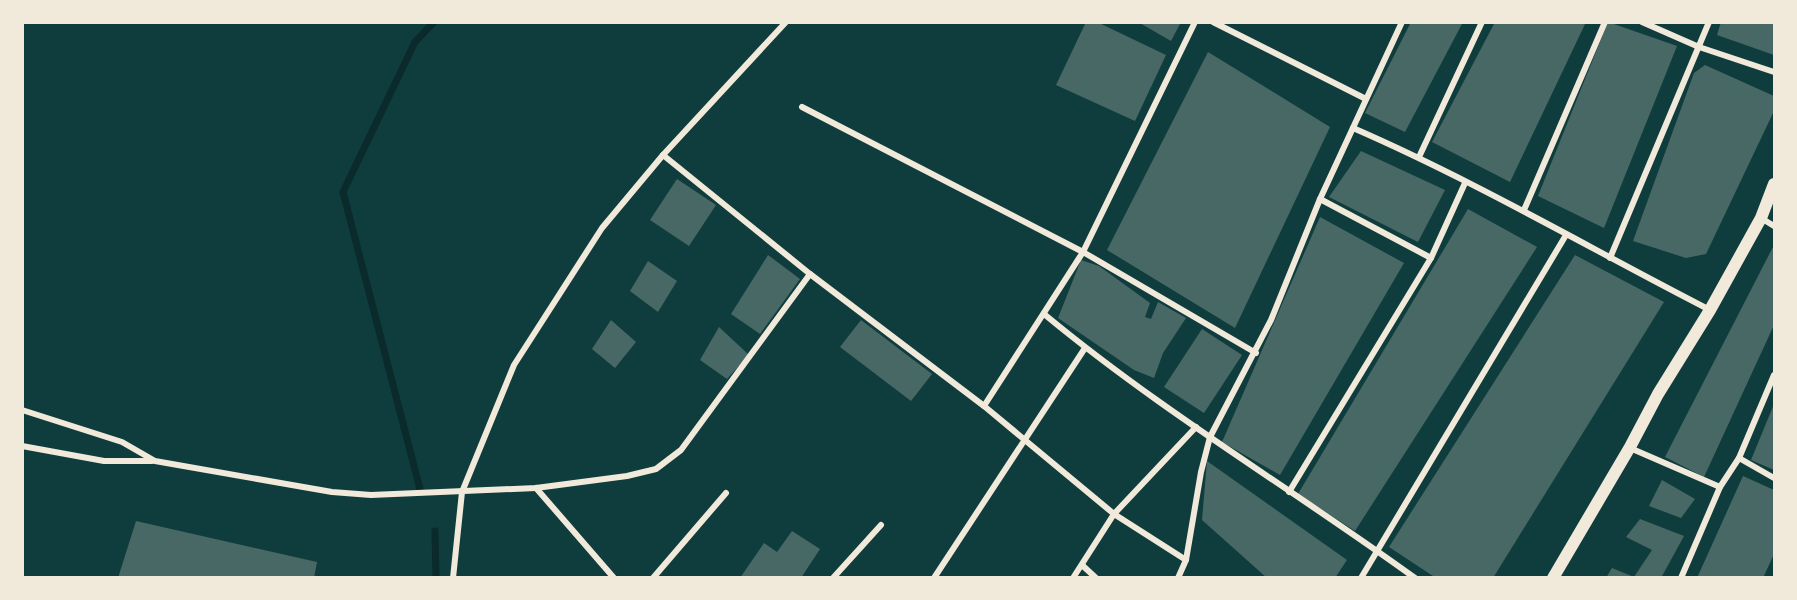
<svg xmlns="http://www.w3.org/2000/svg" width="1797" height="600" font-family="'Source Serif 4',serif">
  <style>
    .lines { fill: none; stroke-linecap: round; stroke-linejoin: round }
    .stream { stroke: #0a2a2b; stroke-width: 7 }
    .building { fill: #486865 }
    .minor { stroke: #f1e9da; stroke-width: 6 }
    .secondary { stroke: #f1e9da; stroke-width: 12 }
  </style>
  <rect width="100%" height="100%" fill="#0f3d3e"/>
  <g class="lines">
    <g class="stream">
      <polyline points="420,489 343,192 415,42 434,22"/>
      <polyline points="435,531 436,578"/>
    </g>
  </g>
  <g class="building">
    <polygon points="1086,22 1097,22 1166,55 1135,121 1056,85"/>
    <polygon points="1138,22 1181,22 1171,41"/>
    <polygon points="1411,22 1463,22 1405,132 1365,113"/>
    <polygon points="1495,22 1586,22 1510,182 1432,142"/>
    <polygon points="1608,22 1677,46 1604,228 1538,196"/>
    <polygon points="1721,22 1774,22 1774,55 1717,35"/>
    <polygon points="1208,52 1330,127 1235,328 1107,250"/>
    <polygon points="1705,65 1774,96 1774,111 1706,254 1686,258 1633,241 1694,73"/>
    <polygon points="1361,151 1445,190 1418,242 1329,197"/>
    <polygon points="677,179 716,205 689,246 650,220"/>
    <polygon points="1468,209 1537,247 1355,531 1298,494"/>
    <polygon points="1320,217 1404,263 1280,475 1222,442"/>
    <polygon points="1774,245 1774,325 1704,477 1665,457"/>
    <polygon points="768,255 800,279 760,334 731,314"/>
    <polygon points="1575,255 1664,302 1493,578 1436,578 1389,547"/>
    <polygon points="1081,260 1099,266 1150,303 1145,317 1151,319 1158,302 1186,318 1163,353 1154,378 1134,370 1058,318"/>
    <polygon points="648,261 677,281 658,312 630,291"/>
    <polygon points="611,320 636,342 615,368 592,349"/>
    <polygon points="861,320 932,374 911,401 840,347"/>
    <polygon points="719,327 749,355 727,379 700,360"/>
    <polygon points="1202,329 1242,355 1204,413 1164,387"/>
    <polygon points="1774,404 1774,470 1751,460"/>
    <polygon points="1207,461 1347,560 1335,578 1267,578 1202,520"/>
    <polygon points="1743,476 1774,490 1774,554 1763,578 1697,578"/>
    <polygon points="1662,480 1695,499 1681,518 1649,506"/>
    <polygon points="1640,519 1684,536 1661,578 1606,578 1612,568 1634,577 1652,550 1626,537"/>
    <polygon points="136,521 317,562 314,578 118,578"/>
    <polygon points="792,531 820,549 801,578 740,578 764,543 777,552"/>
  </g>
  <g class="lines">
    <g class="minor">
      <polyline points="1213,22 1366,99"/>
      <polyline points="1642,22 1699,47 1774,72"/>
      <polyline points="802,107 1083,252 1256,353"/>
      <path d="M1353,128c122,53 238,121 357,182"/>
      <polyline points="663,155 810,274 984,406 1114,514 1186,560"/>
      <polyline points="1419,157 1482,22"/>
      <polyline points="1320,199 1431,258"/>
      <polyline points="1524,210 1605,22"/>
      <polyline points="1761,218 1774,226"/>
      <polyline points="1610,258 1709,22"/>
      <path d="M1044,314c117,97 248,175 371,264"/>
      <polyline points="984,406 1083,252 1195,22"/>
      <polyline points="22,410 122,442 155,461 332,492 371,495 536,488 627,476 656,469 681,450 810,274"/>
      <polyline points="22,446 104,461 152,461"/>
      <polyline points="1630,448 1720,487"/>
      <polyline points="1739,458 1774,478"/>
      <polyline points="536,488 614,578"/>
      <polyline points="1289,492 1431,258 1465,183"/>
      <polyline points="1082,565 1096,578"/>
      <polyline points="453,578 462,492 514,365 602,228 663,155 786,22"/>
      <polyline points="653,578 726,493"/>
      <polyline points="833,578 881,525"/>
      <polyline points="934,578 1085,348"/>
      <polyline points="1073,578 1114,514 1196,427"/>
      <polyline points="1178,578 1186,560 1201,472 1210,437 1271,320 1320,199 1402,22"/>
      <polyline points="1361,578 1566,235"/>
      <polyline points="1681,578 1720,487 1739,458 1774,375"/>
    </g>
    <polyline class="secondary" points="1553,578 1630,447 1658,394 1710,310 1761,218 1774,184"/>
  </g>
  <rect width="1797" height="600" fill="none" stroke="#f1e9da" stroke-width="48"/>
</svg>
